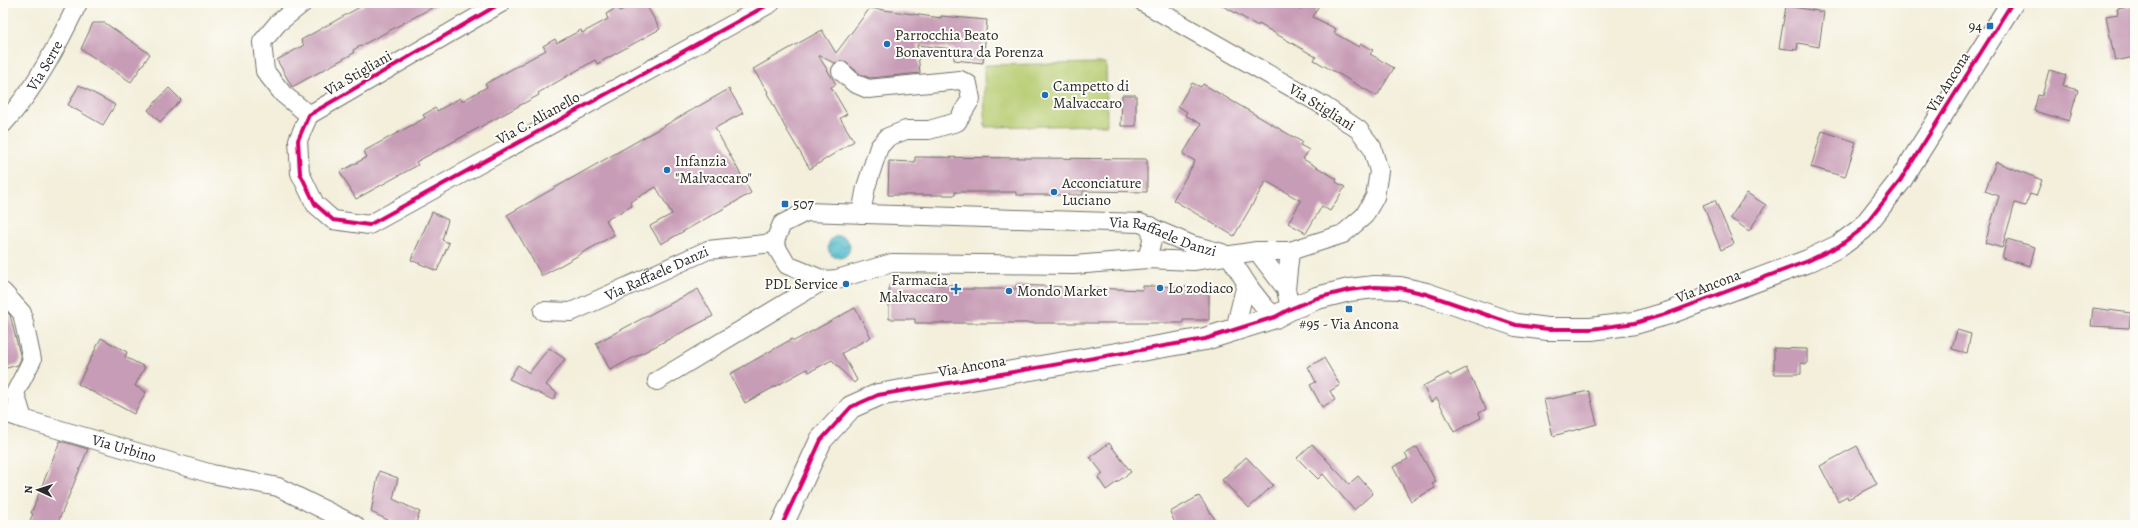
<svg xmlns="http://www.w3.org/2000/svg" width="2138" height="528" font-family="Alegreya,serif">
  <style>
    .pitch { fill: #b6cb70; stroke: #707b4e }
    .water { fill: url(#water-waves); stroke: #3e737c }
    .building { fill: #c79cb6 }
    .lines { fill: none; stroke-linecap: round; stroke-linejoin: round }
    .minor-casing { stroke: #717069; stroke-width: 20 }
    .tertiary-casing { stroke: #717069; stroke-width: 24 }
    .minor { stroke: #fff; stroke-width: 18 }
    .tertiary { stroke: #fff; stroke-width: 22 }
    .cycleway-casing { stroke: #fdfcf7; stroke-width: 6 }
    .cycleway { stroke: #d6006c; stroke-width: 4 }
    .poi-dot { fill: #1f6fb2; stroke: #fdfcf7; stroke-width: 1.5 }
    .labels { text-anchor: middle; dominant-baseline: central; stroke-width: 4; stroke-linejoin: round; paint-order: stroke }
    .poi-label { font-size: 15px; fill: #2b2b2b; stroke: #fdfcf7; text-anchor: start }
    .street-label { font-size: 15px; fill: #2b2b2b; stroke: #fdfcf7 }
  </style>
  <defs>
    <pattern id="water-waves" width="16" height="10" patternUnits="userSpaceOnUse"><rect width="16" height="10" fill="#50bbcc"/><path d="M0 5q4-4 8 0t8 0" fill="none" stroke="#4398a6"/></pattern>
  </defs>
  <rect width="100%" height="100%" fill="#fdfcf7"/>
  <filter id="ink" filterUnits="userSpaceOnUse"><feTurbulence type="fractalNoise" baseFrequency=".025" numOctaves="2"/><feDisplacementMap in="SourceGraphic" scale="8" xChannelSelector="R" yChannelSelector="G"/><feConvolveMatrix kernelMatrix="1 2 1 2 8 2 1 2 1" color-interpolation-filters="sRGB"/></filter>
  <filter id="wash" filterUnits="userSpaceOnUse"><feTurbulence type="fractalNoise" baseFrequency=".012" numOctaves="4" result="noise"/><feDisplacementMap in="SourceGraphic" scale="16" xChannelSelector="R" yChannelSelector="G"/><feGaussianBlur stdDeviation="0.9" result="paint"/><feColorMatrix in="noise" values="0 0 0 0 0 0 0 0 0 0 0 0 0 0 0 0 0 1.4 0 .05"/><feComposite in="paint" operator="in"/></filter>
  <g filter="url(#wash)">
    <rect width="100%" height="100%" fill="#f3efdb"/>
    <polygon class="pitch" points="1106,63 1107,125 985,127 984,65"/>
    <circle class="water" cx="839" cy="247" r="11"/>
    <g id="blocks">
      <g class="building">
        <polygon points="367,3 441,3 353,50 354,53 292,87 277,60 304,45 301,40"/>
        <polygon points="635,3 645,3 660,29 597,64 595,60 538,93 539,95 416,162 418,165 356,199 340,172 367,157 364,151 425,118 423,115 435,108 437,111 460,98 462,101 487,87 485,84 546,50 543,46 555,39 557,43 581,30 582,33 608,19 606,14 618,7 620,11"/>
        <polygon points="1218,3 1290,3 1301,9 1305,3 1320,3 1313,17 1336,29 1334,33 1359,47 1361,44 1373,50 1370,54 1394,68 1377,96 1314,60 1316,57 1259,24 1258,26"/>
        <polygon points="1786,6 1824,12 1819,47 1798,43 1797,50 1779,48"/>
        <polygon points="2135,6 2135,57 2115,61 2106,16 2118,14 2117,9"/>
        <polygon points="870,8 941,18 941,16 987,20 983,63 954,60 954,49 917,45 920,73 870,78 860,74 844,61 834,63 818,55 836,84 831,87 847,114 840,118 854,141 810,169 785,127 767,93 768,92 753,69 822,30 836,53"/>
        <polygon points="93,23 105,23 150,54 131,82 81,49"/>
        <polygon points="2049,70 2066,75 2063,86 2078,90 2069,121 2034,111 2038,95 2042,96"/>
        <polygon points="1192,83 1201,87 1203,84 1302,142 1300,145 1309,150 1303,159 1337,179 1336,182 1345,187 1330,211 1322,206 1306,233 1288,223 1301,201 1266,181 1234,236 1173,200 1195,161 1183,154 1201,124 1185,115 1187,112 1178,106"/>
        <polygon points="79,85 115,105 103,125 68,105"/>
        <polygon points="169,88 181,100 160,122 148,110"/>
        <polygon points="729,89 743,113 715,128 751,193 661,244 650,226 672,214 656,187 630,202 632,206 606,220 614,235 542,276 507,215"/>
        <polygon points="1122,95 1136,95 1136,126 1121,126"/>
        <polygon points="1822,131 1856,142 1845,177 1811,167"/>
        <polygon points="915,157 1147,159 1147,192 1083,191 1083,195 1016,195 1016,192 955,192 955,195 888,195 889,161 915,162"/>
        <polygon points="1996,162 2042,180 2036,196 2030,194 2025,206 2015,203 2002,248 1985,243 1999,196 1985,191"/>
        <polygon points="1747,193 1766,205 1749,231 1730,218"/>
        <polygon points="1715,200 1734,244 1721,250 1703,205"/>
        <polygon points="432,212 448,220 442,240 449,243 437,271 411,260"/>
        <polygon points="2007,239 2035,247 2030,266 2002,258"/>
        <polygon points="889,285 955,285 954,289 1016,289 1016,285 1143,290 1143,286 1209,287 1209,320 1183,320 1183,323 915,323 915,319 889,319"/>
        <polygon points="698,289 713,316 610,370 596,343"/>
        <polygon points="3,308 10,315 21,359 18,365 3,369"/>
        <polygon points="855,308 871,337 842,353 857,380 854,383 832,360 809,372 807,369 745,403 730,374 792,339 794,341"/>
        <polygon points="2093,308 2131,313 2129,328 2091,326"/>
        <polygon points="1957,330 1971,334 1967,353 1952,349"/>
        <polygon points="101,338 127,352 125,357 145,367 135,386 146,392 134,414 78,384"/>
        <polygon points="549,348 565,359 546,385 557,393 553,400 509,379 518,365 529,373"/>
        <polygon points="1774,348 1807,349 1807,364 1801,363 1801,374 1774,374"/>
        <polygon points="1324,358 1340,385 1330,391 1335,400 1322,407 1310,385 1316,382 1308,367"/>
        <polygon points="1466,368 1486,409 1479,413 1481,418 1454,432 1437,398 1431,402 1423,386 1448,373 1450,376"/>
        <polygon points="1589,391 1597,424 1553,436 1544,400"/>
        <polygon points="60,441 88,449 57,525 42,525 30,520 33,514 31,513"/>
        <polygon points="1109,443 1131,472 1106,490 1098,478 1103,474 1090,457"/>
        <polygon points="1312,444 1349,484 1358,476 1373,493 1354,510 1323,474 1318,479 1297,458"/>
        <polygon points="1857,446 1877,484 1848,499 1847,496 1838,501 1820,466"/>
        <polygon points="1417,447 1436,482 1432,484 1435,488 1411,501 1393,467 1408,459 1405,454"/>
        <polygon points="1246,457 1273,485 1249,508 1222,480"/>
        <polygon points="379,471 398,478 393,499 420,512 415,525 398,525 371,512"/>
        <polygon points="1199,496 1219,525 1176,525 1170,512"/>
      </g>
    </g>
  </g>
  <g filter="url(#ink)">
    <use href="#blocks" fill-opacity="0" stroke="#717069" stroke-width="1"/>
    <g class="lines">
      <defs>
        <g id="minor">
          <polyline points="303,3 278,23 262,42 265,71 283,94 309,115"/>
          <polyline points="501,3 309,115 298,140 300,173 315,204 333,220 369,225 771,3"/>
          <polyline points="841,71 854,83 868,89 960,80 968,84 971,99 957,122 929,130 906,130 888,137 879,147 866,187 861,214"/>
          <path id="s1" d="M3,124c33,-36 54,-78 75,-121"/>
          <polyline points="774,243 787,265 824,280 837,279 892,263 1074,265 1147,259 1193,261 1257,251 1290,251 1343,234 1364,216 1375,197 1379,171 1372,147 1359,130 1324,106 1144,3"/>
          <path id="s2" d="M774,243l8,-19 24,-12 334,11 52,22 30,8"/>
          <polyline points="1257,251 1286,289"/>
          <path d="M1229,255c14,23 26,44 46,62"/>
          <polyline points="1147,259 1152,240 1151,226"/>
          <path id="s3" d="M3,292l19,21 10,47 -17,33 8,26 189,55 66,13 77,38"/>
          <polyline points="1290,309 1286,289 1290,251"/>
          <path id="s4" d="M543,311l28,1 137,-62 66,-7"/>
          <polyline points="1235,329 1246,284"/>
          <polyline points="657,381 824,280"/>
          <polyline points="3,412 23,419"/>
        </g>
        <polyline id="tertiary" points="782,525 821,440 851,407 878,395 1205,339 1275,317 1290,309 1317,298 1349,290 1375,287 1400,288 1426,294 1516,325 1548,329 1591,329 1635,323 1669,313 1808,261 1839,246 1862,229 1900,181 2012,3"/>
      </defs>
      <use href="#minor" class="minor-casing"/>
      <use href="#tertiary" class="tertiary-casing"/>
      <use href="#minor" class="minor"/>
      <use href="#tertiary" class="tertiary"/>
      <defs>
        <g id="cycleway">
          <polyline points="501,3 309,115 298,140 300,173 315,204 333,220 369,225 771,3"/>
          <polyline points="782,525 821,440 851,407 878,395 1205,339 1275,317 1290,309 1317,298 1349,290 1375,287 1400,288 1426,294 1516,325 1548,329 1591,329 1635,323 1669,313 1808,261 1839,246 1862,229 1900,181 2012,3"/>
        </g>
      </defs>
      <use href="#cycleway" class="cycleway-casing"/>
      <use href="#cycleway" class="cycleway"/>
    </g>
  </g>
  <g class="poi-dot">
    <rect x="1986" y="22" width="8" height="8" rx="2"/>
    <circle cx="887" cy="44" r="4"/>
    <circle cx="1045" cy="95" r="4"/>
    <circle cx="667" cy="170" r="4"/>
    <circle cx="1054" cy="192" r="4"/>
    <rect x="781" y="200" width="8" height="8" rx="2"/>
    <circle cx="846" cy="284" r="4"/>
    <circle cx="1160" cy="288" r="4"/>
    <path d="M954 283h4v4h4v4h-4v4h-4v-4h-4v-4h4z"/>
    <circle cx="1009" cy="291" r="4"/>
    <rect x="1345" y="305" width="8" height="8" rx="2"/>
  </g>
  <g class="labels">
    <g class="poi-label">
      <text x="1982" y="26" text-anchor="end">94</text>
      <text x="895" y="35">Parrocchia Beato<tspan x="895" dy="17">Bonaventura da Porenza</tspan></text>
      <text x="1053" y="86">Campetto di<tspan x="1053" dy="17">Malvaccaro</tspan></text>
      <text x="675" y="161">Infanzia<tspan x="675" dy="17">"Malvaccaro"</tspan></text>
      <text x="1062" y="183">Acconciature<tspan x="1062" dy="17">Luciano</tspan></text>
      <text x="793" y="204">507</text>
      <text x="948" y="280" text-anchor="end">Farmacia<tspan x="948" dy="17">Malvaccaro</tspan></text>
      <text x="838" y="284" text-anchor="end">PDL Service</text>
      <text x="1168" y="288">Lo zodiaco</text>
      <text x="1017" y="291">Mondo Market</text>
      <text x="1349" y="324" text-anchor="middle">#95 - Via Ancona</text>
    </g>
    <g class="street-label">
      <text stroke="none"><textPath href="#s1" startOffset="72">Via Serre</textPath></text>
      <text transform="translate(358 73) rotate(-30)">Via Stigliani</text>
      <text transform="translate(1948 82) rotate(-58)">Via Ancona</text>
      <text transform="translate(1322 107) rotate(32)">Via Stigliani</text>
      <text transform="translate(538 118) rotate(-29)">Via C. Alianello</text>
      <text stroke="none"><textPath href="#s2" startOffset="407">Via Raffaele Danzi</textPath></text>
      <text stroke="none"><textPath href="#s4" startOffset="122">Via Raffaele Danzi</textPath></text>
      <text transform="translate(1708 286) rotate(-21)">Via Ancona</text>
      <text transform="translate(972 366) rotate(-10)">Via Ancona</text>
      <text stroke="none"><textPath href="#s3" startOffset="246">Via Urbino</textPath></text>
    </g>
  </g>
  <rect width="2138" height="528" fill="none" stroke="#fdfcf7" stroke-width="16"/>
  <g transform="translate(38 490) rotate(273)" stroke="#fdfcf7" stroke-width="3" paint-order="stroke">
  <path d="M0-3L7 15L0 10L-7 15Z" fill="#2b2b2b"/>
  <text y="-6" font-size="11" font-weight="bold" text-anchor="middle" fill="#2b2b2b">N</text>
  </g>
</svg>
